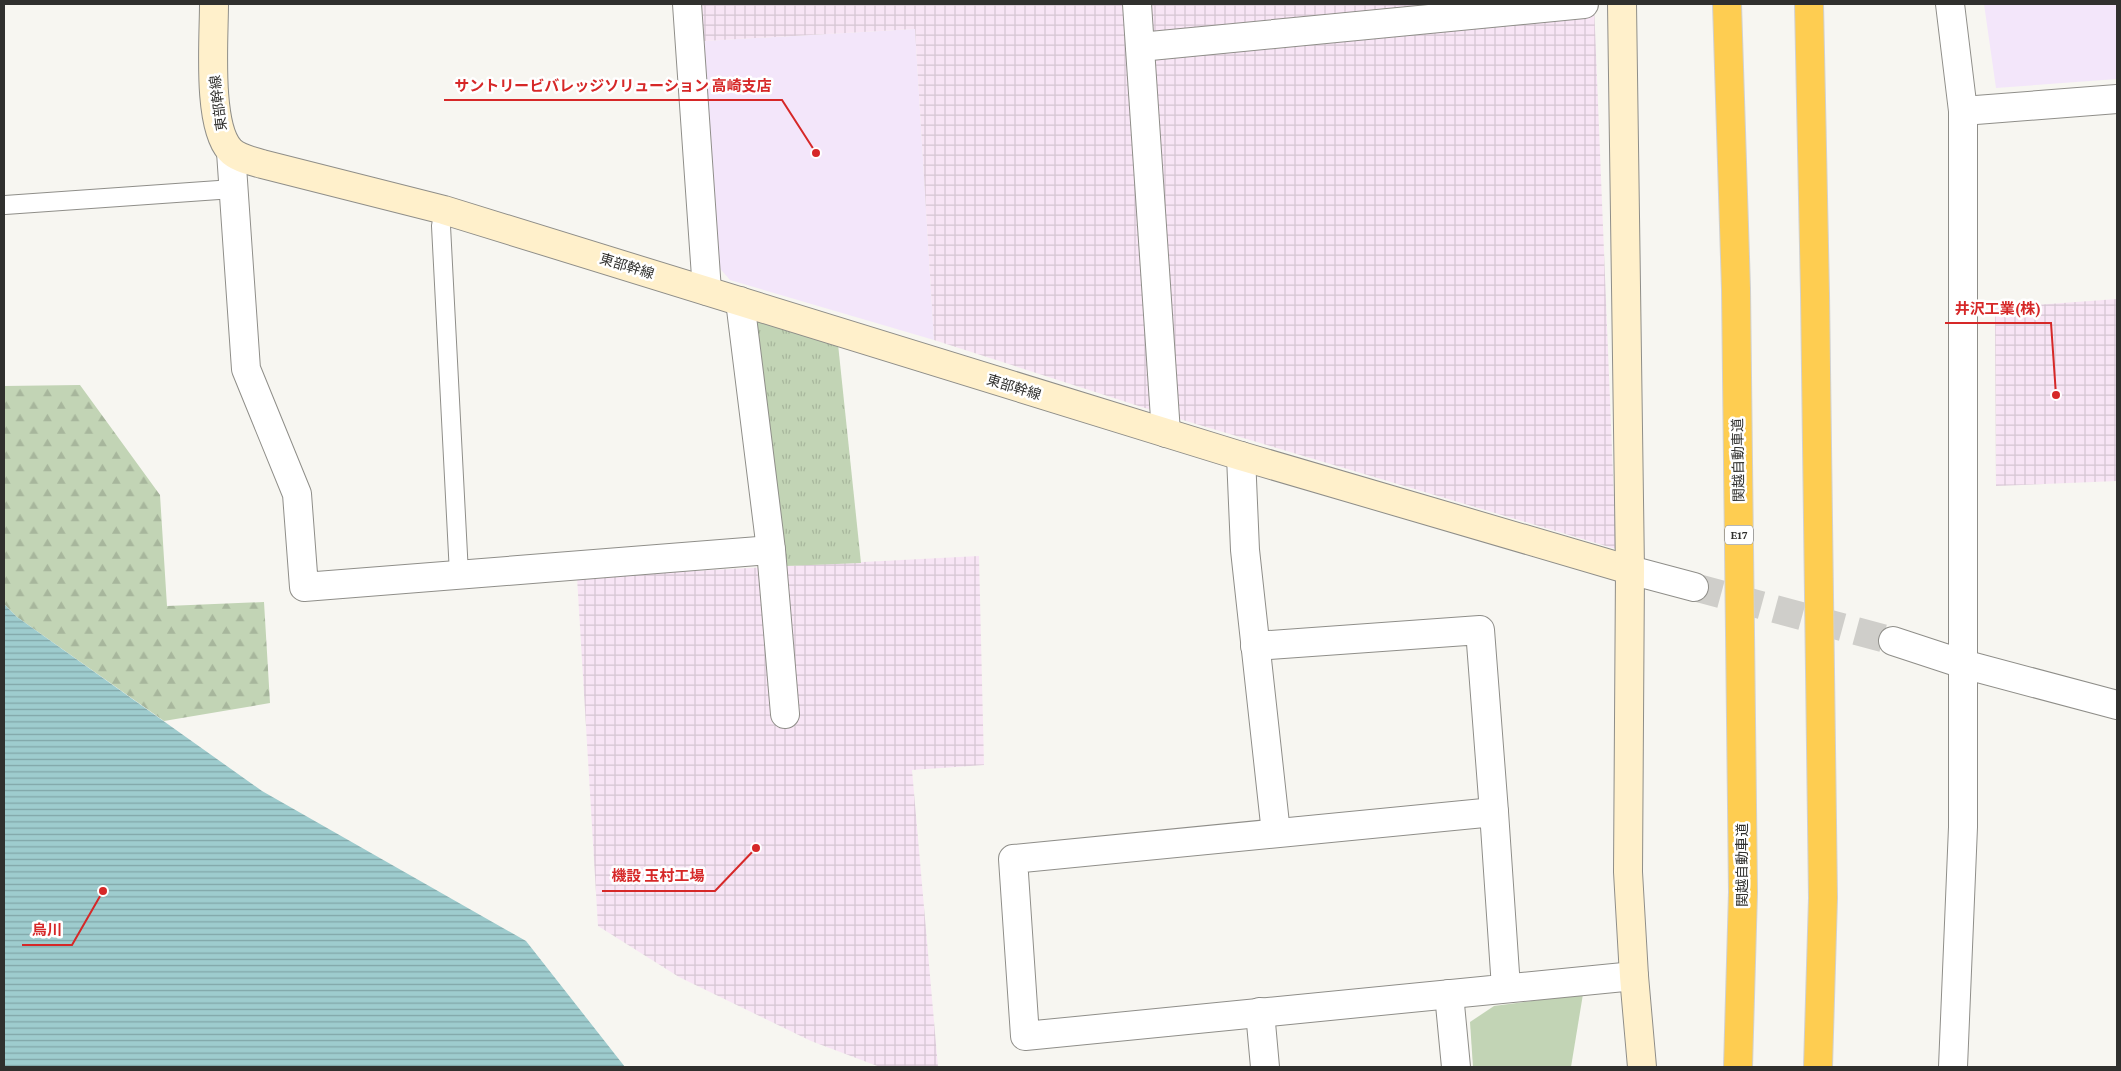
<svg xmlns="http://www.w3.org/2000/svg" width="2121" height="1071" font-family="'Crimson Pro','Noto Sans JP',serif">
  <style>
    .commercial { fill: #f3e6fa }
    .industrial { fill: url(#industrial-grid) }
    .grass { fill: url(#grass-tufts) }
    .forest { fill: url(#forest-firs) }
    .park { fill: #c2d4b5 }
    .water { fill: url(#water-rules) }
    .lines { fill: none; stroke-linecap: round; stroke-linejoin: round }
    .street-tunnel { stroke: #cfceca; stroke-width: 28; stroke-dasharray: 28 14; stroke-linecap: butt }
    .lane-casing { stroke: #8f8e89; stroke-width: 20 }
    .street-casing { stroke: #8f8e89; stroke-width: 30 }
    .secondary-casing { stroke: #8f8e89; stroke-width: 30 }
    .highway-casing { stroke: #d1d1d1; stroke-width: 30 }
    .lane { stroke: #fff; stroke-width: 18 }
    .street { stroke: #fff; stroke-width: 28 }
    .secondary { stroke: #fff0cb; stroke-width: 28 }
    .highway { stroke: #fecd51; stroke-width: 28 }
    .labels { text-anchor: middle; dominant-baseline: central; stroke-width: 5; stroke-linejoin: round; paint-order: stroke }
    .shield { fill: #fff; stroke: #6e6e6d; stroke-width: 1 }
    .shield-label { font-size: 12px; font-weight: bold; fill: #30302e }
    .street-label { font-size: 14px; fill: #30302e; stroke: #fff }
    .leader { fill: none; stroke: #d62828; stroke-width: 2 }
    .callout-dot { fill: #d62828; stroke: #fff; stroke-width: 2 }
    .callout-label { font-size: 15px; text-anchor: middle; font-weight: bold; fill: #d62828; stroke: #fff; stroke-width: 5; stroke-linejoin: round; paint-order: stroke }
  </style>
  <defs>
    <pattern id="industrial-grid" width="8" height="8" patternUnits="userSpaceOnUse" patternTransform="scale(1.25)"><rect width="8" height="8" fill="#f8e5f5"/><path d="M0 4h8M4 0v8" fill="none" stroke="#d5c5d2"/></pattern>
    <pattern id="grass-tufts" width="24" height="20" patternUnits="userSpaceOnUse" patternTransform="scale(1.25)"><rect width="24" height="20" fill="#c2d4b5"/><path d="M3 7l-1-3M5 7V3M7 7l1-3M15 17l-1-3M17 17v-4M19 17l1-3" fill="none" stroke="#a7b69c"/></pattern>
    <pattern id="forest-firs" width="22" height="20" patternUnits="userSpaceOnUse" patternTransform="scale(1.25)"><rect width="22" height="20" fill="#c2d4b5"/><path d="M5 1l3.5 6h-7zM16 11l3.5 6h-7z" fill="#a7b69c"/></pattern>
    <pattern id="water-rules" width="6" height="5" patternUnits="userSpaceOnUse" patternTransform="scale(1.25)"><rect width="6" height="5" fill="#9eccce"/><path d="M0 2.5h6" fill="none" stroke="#81a6a8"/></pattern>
  </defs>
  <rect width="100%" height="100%" fill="#f7f6f1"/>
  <g class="commercial">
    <polygon points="1984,4 2117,4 2117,79 1996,88"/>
    <polygon points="915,29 934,340 730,280 716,264 704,41"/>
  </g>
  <g class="industrial">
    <polygon points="702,4 1594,4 1616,549 1176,418 934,340 915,29 704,41"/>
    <polygon points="2117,299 2117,481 1996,486 1995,308"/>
    <polygon points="979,556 984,765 912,770 938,1067 880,1067 811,1041 679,977 598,926 577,577"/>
  </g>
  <polygon class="grass" points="751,317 838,344 861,563 786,566"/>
  <polygon class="forest" points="80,385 160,495 167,606 264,602 270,703 164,721 17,617 4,604 4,386"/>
  <polygon class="park" points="1583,994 1571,1067 1473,1067 1470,1022 1494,1006"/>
  <polygon class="water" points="4,604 17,617 262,791 526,941 625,1067 4,1067"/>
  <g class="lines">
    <polyline class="street-tunnel" points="1694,587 1893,641"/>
    <defs>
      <g id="lane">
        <polyline points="5,205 233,189"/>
        <polyline points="444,210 441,226 459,574"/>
      </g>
      <g id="street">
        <polyline points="687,4 707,291"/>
        <polyline points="1137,4 1166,433"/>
        <polyline points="1950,4 1963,111 1963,827 1953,1067"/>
        <polyline points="1140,47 1584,4"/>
        <polyline points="1963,111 2117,99"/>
        <polyline points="231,152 246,369 297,494 304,587 771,550"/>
        <polyline points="740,301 771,550 785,714"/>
        <polyline points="1241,456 1245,550 1276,833"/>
        <polyline points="1630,570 1694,587"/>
        <polyline points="1893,641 1963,664 2117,705"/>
        <polyline points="1255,646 1480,630 1494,812"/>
        <polyline points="1506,988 1494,812 1013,859 1025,1036 1634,976"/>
        <polyline points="1449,994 1456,1067"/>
        <polyline points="1260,1012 1265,1067"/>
      </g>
      <g id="secondary">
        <path d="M214,4c0,35 -7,121 16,146 7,8 22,11 32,14l182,46 797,246 389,114"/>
        <polyline points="1622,4 1630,570 1628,872 1634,976 1642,1067"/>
      </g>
      <g id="highway">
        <polyline points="1727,4 1736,289 1743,892 1738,1067"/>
        <polyline points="1809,4 1815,294 1823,898 1818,1067"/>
      </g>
    </defs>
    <use href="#lane" class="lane-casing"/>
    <use href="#street" class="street-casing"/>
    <use href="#secondary" class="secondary-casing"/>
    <use href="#highway" class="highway-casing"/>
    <use href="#lane" class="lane"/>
    <use href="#street" class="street"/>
    <use href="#secondary" class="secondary"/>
    <use href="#highway" class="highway"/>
  </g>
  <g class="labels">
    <rect class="shield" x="1725" y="525.5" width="28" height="19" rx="4"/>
    <g class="shield-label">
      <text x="1739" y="535">E17</text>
    </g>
    <g class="street-label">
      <text transform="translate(218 103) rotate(-97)">東部幹線</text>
      <text transform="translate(627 266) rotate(17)">東部幹線</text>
      <text transform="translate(1014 387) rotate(17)">東部幹線</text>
      <text transform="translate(1738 460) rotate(-91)">関越自動車道</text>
      <text transform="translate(1742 865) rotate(-90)">関越自動車道</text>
    </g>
  </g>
  <path class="leader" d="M816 153L782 100H444M2056 395L2051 323H1945M756 848L715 891H602M103 891L72 945H22"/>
  <g class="callout-dot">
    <circle cx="816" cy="153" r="5"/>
    <circle cx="2056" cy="395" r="5"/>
    <circle cx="756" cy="848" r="5"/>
    <circle cx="103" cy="891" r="5"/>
  </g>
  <g class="callout-label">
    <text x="613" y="91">サントリービバレッジソリューション 高崎支店</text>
    <text x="1998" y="314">井沢工業(株)</text>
    <text x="658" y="881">機設 玉村工場</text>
    <text x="47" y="935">烏川</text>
  </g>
  <rect width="2121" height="1071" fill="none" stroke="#30302e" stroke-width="10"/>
</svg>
